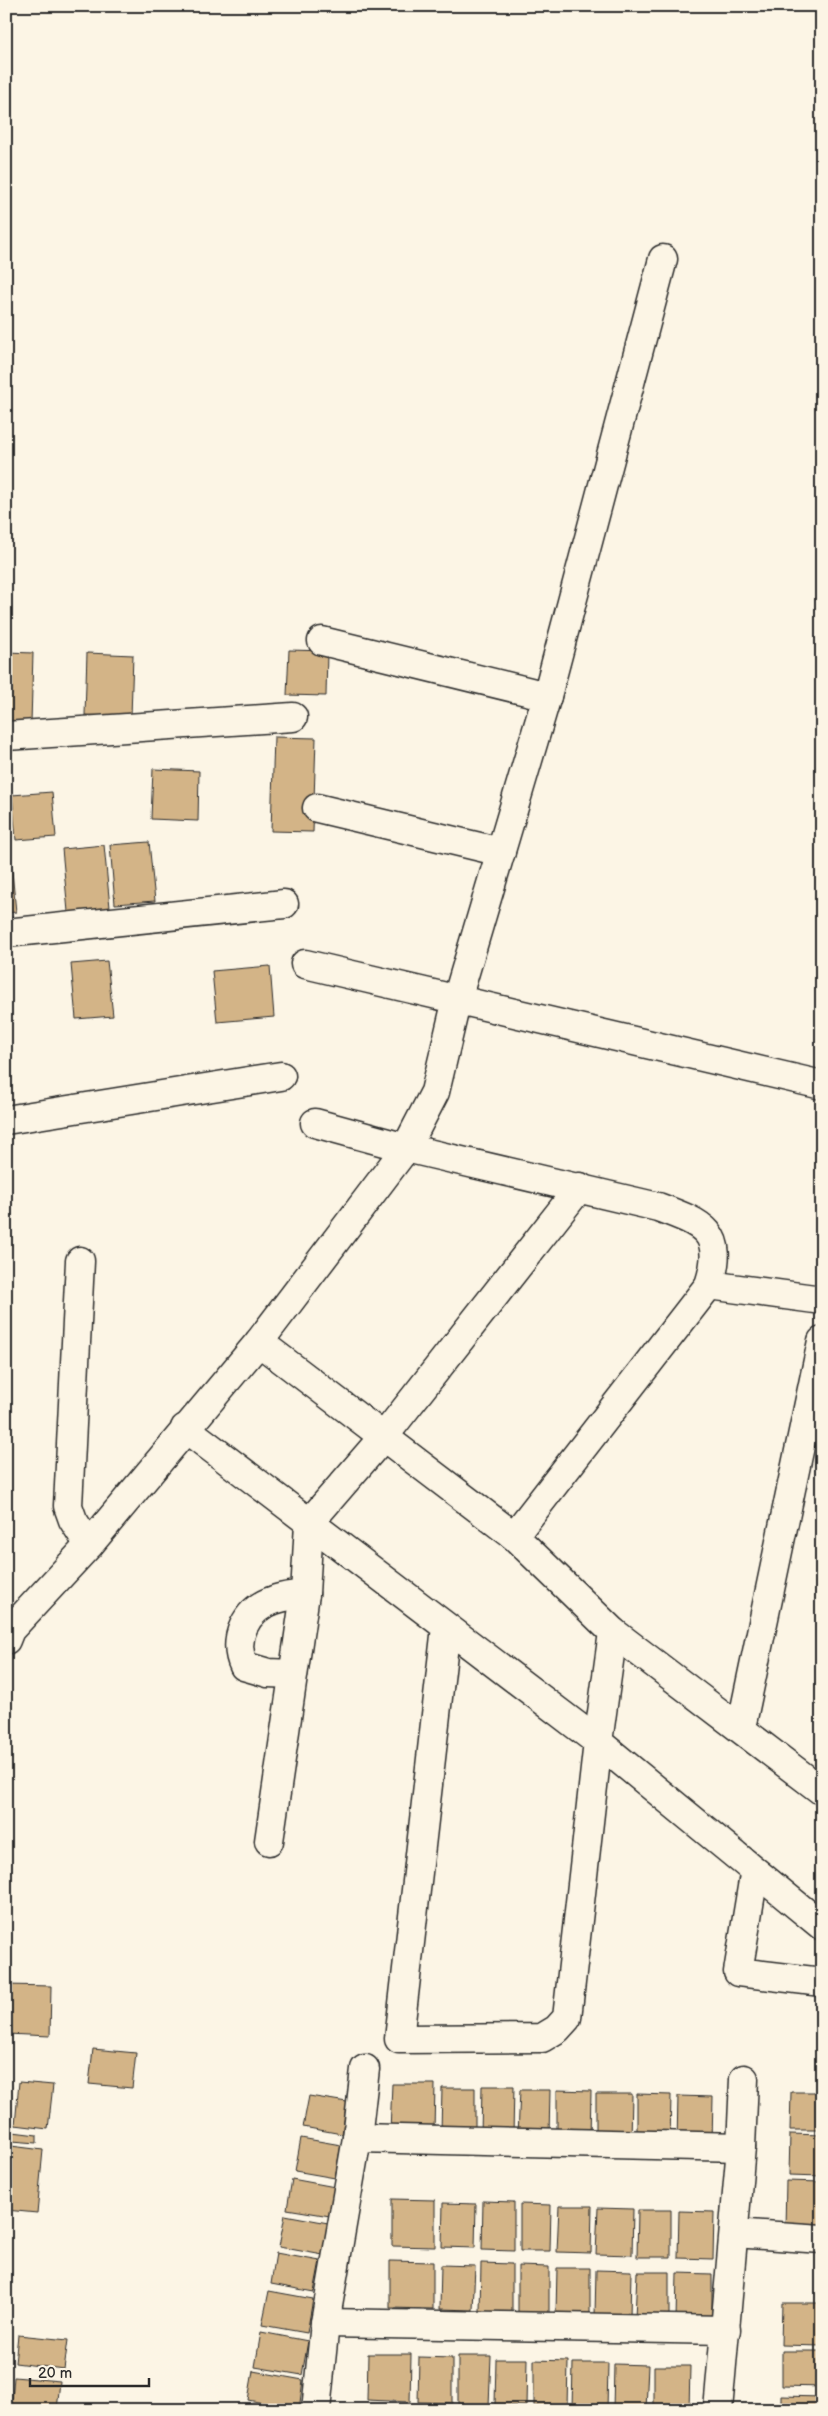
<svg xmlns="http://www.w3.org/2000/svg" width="828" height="2416" font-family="'Balsamiq Sans',sans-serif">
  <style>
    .building { fill: #d3b487; stroke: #2b2b2b }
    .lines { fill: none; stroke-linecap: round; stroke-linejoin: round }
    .minor-casing { stroke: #2b2b2b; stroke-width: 31 }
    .minor { stroke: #fcf5e5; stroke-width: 28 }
  </style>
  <rect width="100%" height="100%" fill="#fcf5e5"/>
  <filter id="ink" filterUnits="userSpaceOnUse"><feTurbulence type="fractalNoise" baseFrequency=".02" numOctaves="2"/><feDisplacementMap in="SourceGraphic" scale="10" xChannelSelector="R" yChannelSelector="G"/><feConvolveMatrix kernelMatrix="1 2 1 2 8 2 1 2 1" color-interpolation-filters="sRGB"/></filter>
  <g filter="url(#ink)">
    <g class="building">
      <polygon points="289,650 327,651 326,696 287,695"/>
      <polygon points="6,652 33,653 31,723 6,722"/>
      <polygon points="87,653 133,655 131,717 85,715"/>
      <polygon points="274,737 316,738 313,832 271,831"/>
      <polygon points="153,769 199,771 198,821 151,819"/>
      <polygon points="52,792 56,837 16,840 12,795"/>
      <polygon points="149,842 155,901 115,904 110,845"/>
      <polygon points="104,845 111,918 69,922 62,849"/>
      <polygon points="6,851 10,851 16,912 6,913"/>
      <polygon points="107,961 113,1016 76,1019 71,964"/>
      <polygon points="270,966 274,1017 217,1022 212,971"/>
      <polygon points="6,1985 51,1986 50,2036 6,2034"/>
      <polygon points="93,2049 136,2053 132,2088 89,2084"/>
      <polygon points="19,2082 53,2085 48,2129 15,2125"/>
      <polygon points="392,2084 435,2084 434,2132 390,2131"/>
      <polygon points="482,2086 514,2086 513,2135 481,2135"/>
      <polygon points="442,2088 475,2088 475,2133 441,2133"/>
      <polygon points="520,2090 550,2090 549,2136 518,2136"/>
      <polygon points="557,2090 591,2091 590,2137 557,2137"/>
      <polygon points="791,2092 822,2092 822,2130 790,2130"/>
      <polygon points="596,2094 632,2094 631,2140 596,2139"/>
      <polygon points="637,2094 671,2095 670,2142 637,2141"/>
      <polygon points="309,2096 347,2102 342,2134 303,2127"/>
      <polygon points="678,2096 713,2097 712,2143 677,2142"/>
      <polygon points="13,2132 37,2135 37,2143 12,2141"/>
      <polygon points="790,2134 822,2135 822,2176 789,2175"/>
      <polygon points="301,2138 341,2145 335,2178 295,2171"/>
      <polygon points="11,2146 43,2150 37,2213 6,2210"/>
      <polygon points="292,2179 335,2187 330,2216 287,2209"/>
      <polygon points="786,2181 822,2182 822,2228 785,2228"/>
      <polygon points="392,2199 435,2200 435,2247 392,2246"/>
      <polygon points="483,2201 514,2202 514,2251 482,2250"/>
      <polygon points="443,2203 476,2204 475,2248 442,2247"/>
      <polygon points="520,2204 551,2205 550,2251 520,2251"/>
      <polygon points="559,2206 592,2206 591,2253 557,2252"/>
      <polygon points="598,2208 633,2209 632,2255 596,2254"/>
      <polygon points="638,2210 671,2210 671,2257 637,2257"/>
      <polygon points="679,2211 714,2212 713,2259 678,2258"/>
      <polygon points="285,2215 328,2223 323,2255 279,2247"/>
      <polygon points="276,2253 320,2261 314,2292 271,2284"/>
      <polygon points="390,2261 433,2262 433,2309 390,2308"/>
      <polygon points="481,2263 512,2264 512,2313 480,2312"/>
      <polygon points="441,2265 475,2266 473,2310 440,2309"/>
      <polygon points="518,2266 549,2267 549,2313 518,2313"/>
      <polygon points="557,2268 590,2268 590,2315 556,2314"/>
      <polygon points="596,2270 631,2271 630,2317 595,2316"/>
      <polygon points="637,2272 669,2272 669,2319 635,2319"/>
      <polygon points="677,2273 712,2274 712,2321 676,2320"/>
      <polygon points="269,2291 313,2299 307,2333 262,2325"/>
      <polygon points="782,2303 822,2303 822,2346 781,2345"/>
      <polygon points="261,2332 308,2341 302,2375 255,2367"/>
      <polygon points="18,2335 68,2340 64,2369 15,2363"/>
      <polygon points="782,2351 822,2351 822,2387 782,2386"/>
      <polygon points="368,2354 411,2354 410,2402 367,2400"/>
      <polygon points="458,2356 491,2356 489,2405 458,2404"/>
      <polygon points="419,2357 452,2358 452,2403 418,2402"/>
      <polygon points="496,2359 527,2359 526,2406 495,2405"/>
      <polygon points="534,2360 568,2361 567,2407 534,2406"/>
      <polygon points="573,2363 608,2363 607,2410 572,2409"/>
      <polygon points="614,2364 648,2365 646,2410 613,2410"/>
      <polygon points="654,2366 690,2366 689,2410 654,2410"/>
      <polygon points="253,2371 303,2380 299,2410 248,2400"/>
      <polygon points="14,2377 60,2381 57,2410 11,2410"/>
      <polygon points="781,2396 822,2397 822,2410 781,2410"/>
      <polygon points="367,2406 409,2406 409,2410 366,2410"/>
      <rect x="456" y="2408" width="32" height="2"/>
    </g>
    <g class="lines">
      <defs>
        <g id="minor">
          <polyline points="322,641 547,696"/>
          <polyline points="6,736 293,717"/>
          <polyline points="317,808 501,852"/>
          <polyline points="6,933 284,904"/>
          <polyline points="305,964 822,1085"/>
          <polyline points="6,1120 281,1076"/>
          <polyline points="80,1261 68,1506 73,1520 89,1545"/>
          <polyline points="709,1285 822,1300"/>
          <path d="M259,1342l255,194 195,-251c17,-53 -5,-61 -51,-78l-252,-59 -91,-25"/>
          <polyline points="185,1428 598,1742 567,2018 557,2029 542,2038 399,2039 446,1627"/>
          <polyline points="514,1536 613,1632 598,1742 822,1926"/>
          <polyline points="613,1632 822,1791"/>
          <polyline points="6,1640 10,1630 89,1545 259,1342 406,1148 435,1092 457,999 547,696 663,259"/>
          <path d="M293,1674l-25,-1 -24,-7c-13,-27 2,-57 30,-66 9,-4 20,-4 31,-6"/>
          <polyline points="741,1728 822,1341"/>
          <polyline points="269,1841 305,1594 309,1523 385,1435 580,1187"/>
          <polyline points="753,1881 738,1972 822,1982"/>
          <polyline points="357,2138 741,2147"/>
          <polyline points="734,2233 822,2239"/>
          <polyline points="325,2323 726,2330"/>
          <polyline points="316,2410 325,2323 357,2138 365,2069"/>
          <polyline points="718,2410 741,2147 744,2079"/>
        </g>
      </defs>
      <use href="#minor" class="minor-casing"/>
      <use href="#minor" class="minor"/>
    </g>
  </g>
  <rect width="828" height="2416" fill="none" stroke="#fcf5e5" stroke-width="25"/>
  <rect x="12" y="12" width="803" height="2391" fill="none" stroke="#2b2b2b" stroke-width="2" filter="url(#ink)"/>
  <path d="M30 2378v8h119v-8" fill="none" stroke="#2b2b2b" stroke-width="2.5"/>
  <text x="38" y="2378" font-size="15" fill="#2b2b2b" stroke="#fcf5e5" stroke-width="4" paint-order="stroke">20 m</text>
</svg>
